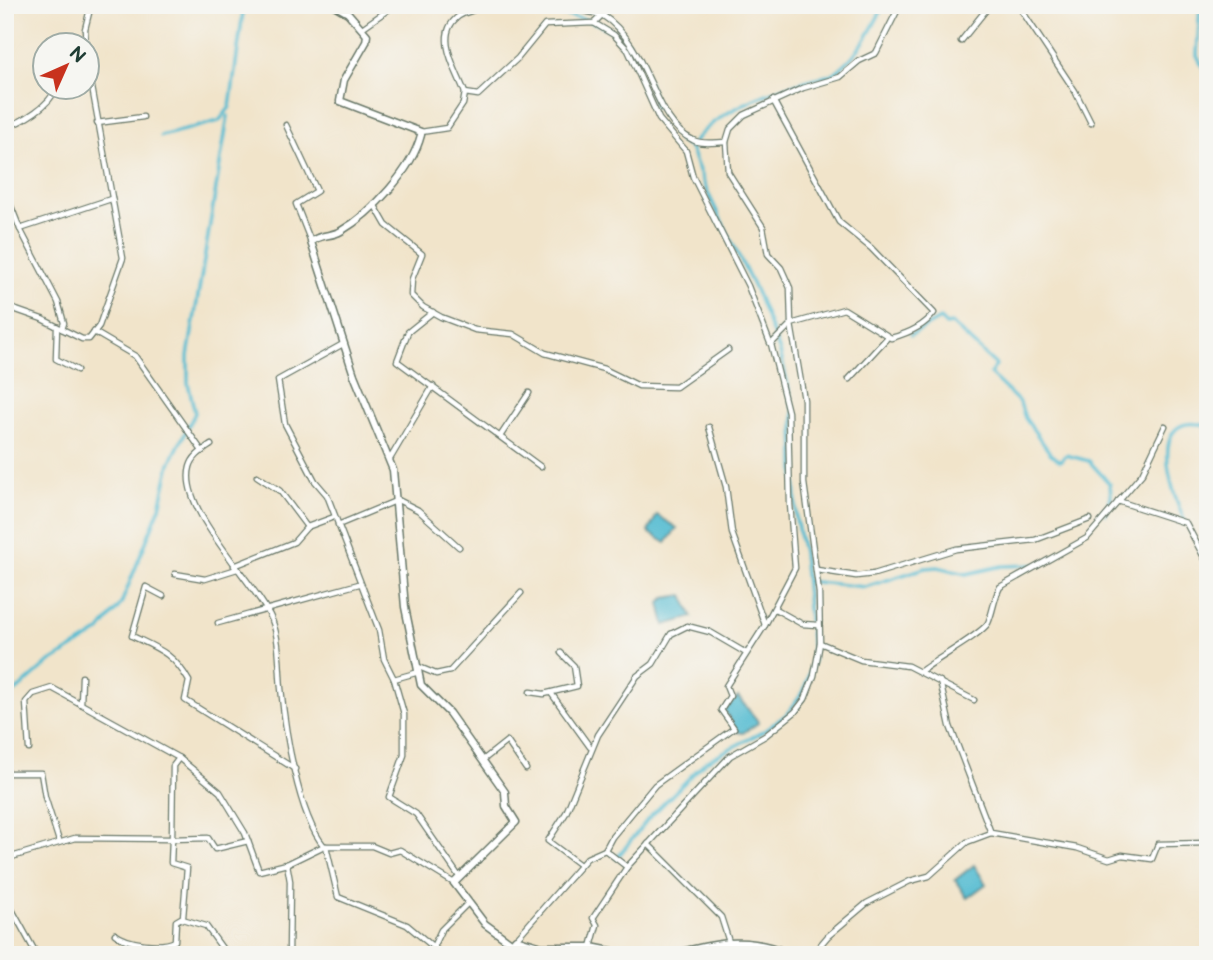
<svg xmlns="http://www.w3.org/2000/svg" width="1213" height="960" font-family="'Balsamiq Sans',sans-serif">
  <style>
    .water { fill: #54bcd1; stroke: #3a7c82; stroke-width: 2 }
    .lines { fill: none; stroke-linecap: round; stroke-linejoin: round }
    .canal { stroke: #54bcd1; stroke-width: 3.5 }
    .minor-casing { stroke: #687768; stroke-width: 7 }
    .major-casing { stroke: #687768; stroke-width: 9 }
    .minor { stroke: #fff; stroke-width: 4.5 }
    .major { stroke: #fff; stroke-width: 6 }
  </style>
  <rect width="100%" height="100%" fill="#f6f6f2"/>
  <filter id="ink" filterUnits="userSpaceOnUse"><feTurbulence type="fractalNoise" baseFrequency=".0143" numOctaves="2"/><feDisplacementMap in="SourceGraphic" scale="14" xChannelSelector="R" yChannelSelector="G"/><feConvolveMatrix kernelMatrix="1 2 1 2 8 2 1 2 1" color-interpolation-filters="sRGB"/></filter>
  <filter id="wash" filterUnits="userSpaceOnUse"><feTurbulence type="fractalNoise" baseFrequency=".00686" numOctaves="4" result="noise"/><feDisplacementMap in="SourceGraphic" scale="28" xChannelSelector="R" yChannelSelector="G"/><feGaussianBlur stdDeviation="1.57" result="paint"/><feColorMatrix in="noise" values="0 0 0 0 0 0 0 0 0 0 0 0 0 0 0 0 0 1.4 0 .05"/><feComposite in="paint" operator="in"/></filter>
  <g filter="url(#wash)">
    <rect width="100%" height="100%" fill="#f1e4ca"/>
    <g class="water">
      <polygon points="657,515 677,528 666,543 648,532"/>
      <polygon points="683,595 693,617 665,625 660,603 665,598"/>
      <polygon points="738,697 757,720 758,723 743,733 738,732 724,710"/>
      <polygon points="974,865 986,884 967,898 955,880"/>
    </g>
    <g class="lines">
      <g class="canal">
        <polyline points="1200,5 1197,55 1208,78"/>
        <path d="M526,10c37,6 73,5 102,33"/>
        <polyline points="648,81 655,107"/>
        <polyline points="161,136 219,121 230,107 244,5"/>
        <path d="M690,148c24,-41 99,-64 143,-74 26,-19 37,-41 51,-69"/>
        <polyline points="911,335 940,319 946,325 952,324 996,365 990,374 1020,403 1025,418 1050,453 1060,461 1066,455 1089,461 1110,484 1111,496 1106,514"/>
        <path d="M1185,522c-14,-30 -40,-114 23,-96"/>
        <polyline points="806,581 865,587 925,568 938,567 966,574 1002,566 1035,565"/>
        <polyline points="5,701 47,664 99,632 121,604 160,507 170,463 195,413 188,383 188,356 228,116"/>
        <polyline points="617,858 648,819 706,761 764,731 786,715 804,691 813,660 803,553 796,519 794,411 780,352 758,296 707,191 690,148 679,141"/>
        <polyline points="748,954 752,955"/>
      </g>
    </g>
  </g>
  <g filter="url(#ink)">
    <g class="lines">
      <defs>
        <g id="minor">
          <polyline points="542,5 550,5"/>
          <polyline points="559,5 602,15 612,5"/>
          <polyline points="1018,5 1075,91 1091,123"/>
          <path d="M594,23l8,-8c49,31 50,107 91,125 9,5 23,2 33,2"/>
          <polyline points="362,28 395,5"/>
          <polyline points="961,41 990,5"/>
          <polyline points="86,46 85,29 91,5"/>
          <path d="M465,93c-7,-21 -33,-58 -6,-77 7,-5 17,-5 25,-11"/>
          <polyline points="97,123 143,117"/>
          <polyline points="286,125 317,191 296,204 311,242"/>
          <path d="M5,128c18,-7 45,-22 51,-40"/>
          <polyline points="421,132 447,128 463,104 465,93 478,95 518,58 545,25 594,23 614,35 628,50 659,119 686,151 693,177 748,286 770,343"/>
          <polyline points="5,191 20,229 58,302 64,323 62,329"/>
          <polyline points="374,204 386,225 422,254 412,279 411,295 423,307 441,317 475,330 513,334 545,353 604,369 639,386 676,387 728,350"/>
          <polyline points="20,229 111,199"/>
          <polyline points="5,306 42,319 82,339 89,339 99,326 123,258 88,65"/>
          <polyline points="433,312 408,332 397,361 541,467"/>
          <polyline points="57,327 56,359 77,370"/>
          <polyline points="94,332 135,356 202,451"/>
          <polyline points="343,344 278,380 285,424 315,481 327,495 379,630 384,659 394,679 419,672"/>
          <polyline points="849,379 887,338"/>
          <polyline points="501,435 529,393"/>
          <path d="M211,445c-9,6 -18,11 -21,22 -12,43 66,115 82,153 8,20 7,47 9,68 4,42 17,127 43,158"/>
          <polyline points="390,459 433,386"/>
          <polyline points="257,476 280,491 307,527 334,517"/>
          <polyline points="1118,501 1186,523 1208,565"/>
          <polyline points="338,525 398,500 418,510 459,547"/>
          <polyline points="234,566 294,542 307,527"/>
          <polyline points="817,570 856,576 874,574 956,549 1035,540 1090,519"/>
          <polyline points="175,574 205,579 237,569"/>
          <path d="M163,596l-17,-9 -14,49c27,13 41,17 57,45l-4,19 110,69"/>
          <polyline points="775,609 802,624 818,625"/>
          <polyline points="218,623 359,584"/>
          <path d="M765,625l30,-57 -5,-64 -2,-92 -17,-68 20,-20 53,-15 47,29c15,-4 33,-11 43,-25l-63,-65 -32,-26 -66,-122"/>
          <polyline points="820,643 861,660 908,666 974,700"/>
          <polyline points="419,667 436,674 450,671 521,593"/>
          <path d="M921,671c14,-11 61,-37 67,-48 5,-11 6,-25 12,-36l87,-49 55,-64 23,-48"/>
          <polyline points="394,679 404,714 404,755 389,797 416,814 458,875"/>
          <polyline points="940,681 950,726 991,833"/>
          <polyline points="530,692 544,694 577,686 574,666 561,653"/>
          <polyline points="551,693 590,747"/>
          <polyline points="81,704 82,677"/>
          <polyline points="29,749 26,702 33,694 52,688 179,758 220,792 245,833 259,871 287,864 324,846 372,846 389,853 400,850 454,883"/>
          <polyline points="179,758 173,766 172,839 208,838 215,849 248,841"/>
          <polyline points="483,760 507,741 526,769"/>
          <polyline points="5,773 41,773 45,797 59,841"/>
          <polyline points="648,844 721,917 729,942"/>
          <polyline points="326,846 338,897 407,925 443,955"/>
          <polyline points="605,850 612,837 655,785 734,728 721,710 730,696 726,686 765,625 732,533 726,487 709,427"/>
          <path d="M5,859l70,-21 97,1 -1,24 16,5 -4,49 -7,4 -1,20c-13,7 -48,3 -60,-7"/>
          <polyline points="287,864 290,881 289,955"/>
          <polyline points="580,865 548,841 566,813 598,735 637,676 653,664 671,634 687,626 710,632 746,653"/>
          <polyline points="5,897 37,955"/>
          <polyline points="182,919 206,926 227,955"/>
          <polyline points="516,939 587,858 605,850 627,867"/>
          <polyline points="433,947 441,930 468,903"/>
          <polyline points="591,947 597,925 593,918 627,867 730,756 765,736 795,712 805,699 814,676 820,643 819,593 804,483 804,400 791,324 790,288 781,268 768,254 763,227 728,172 726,142 730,129 744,115 803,88 840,77 859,61 876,53 900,5"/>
          <polyline points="812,955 828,936 867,903 910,881 929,876 967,842 991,833 1077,848 1109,859 1122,855 1152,859 1158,844 1208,843"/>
        </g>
        <g id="major">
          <path d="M334,5l14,8 19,22 -1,7 -22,38 -4,21 81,31v3c-9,35 -49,78 -80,96 -10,6 -22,3 -30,11l43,133 39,95 12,137 16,78 28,28 56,79 1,14 10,16 -62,61 31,41 26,19"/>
          <polyline points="502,955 516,939 542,947 591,947 631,955"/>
          <path d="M669,955c47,-11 77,-21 123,0"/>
        </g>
      </defs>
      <use href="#minor" class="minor-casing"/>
      <use href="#major" class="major-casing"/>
      <use href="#minor" class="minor"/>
      <use href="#major" class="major"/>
    </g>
  </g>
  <rect width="1213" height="960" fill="none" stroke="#f6f6f2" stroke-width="28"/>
  <g transform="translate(66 66) rotate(45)"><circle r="33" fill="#f6f6f2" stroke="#a0aca6" stroke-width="2"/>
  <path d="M0-5L12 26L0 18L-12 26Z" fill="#c8321e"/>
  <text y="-10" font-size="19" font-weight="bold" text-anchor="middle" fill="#1f3d34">N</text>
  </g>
</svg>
